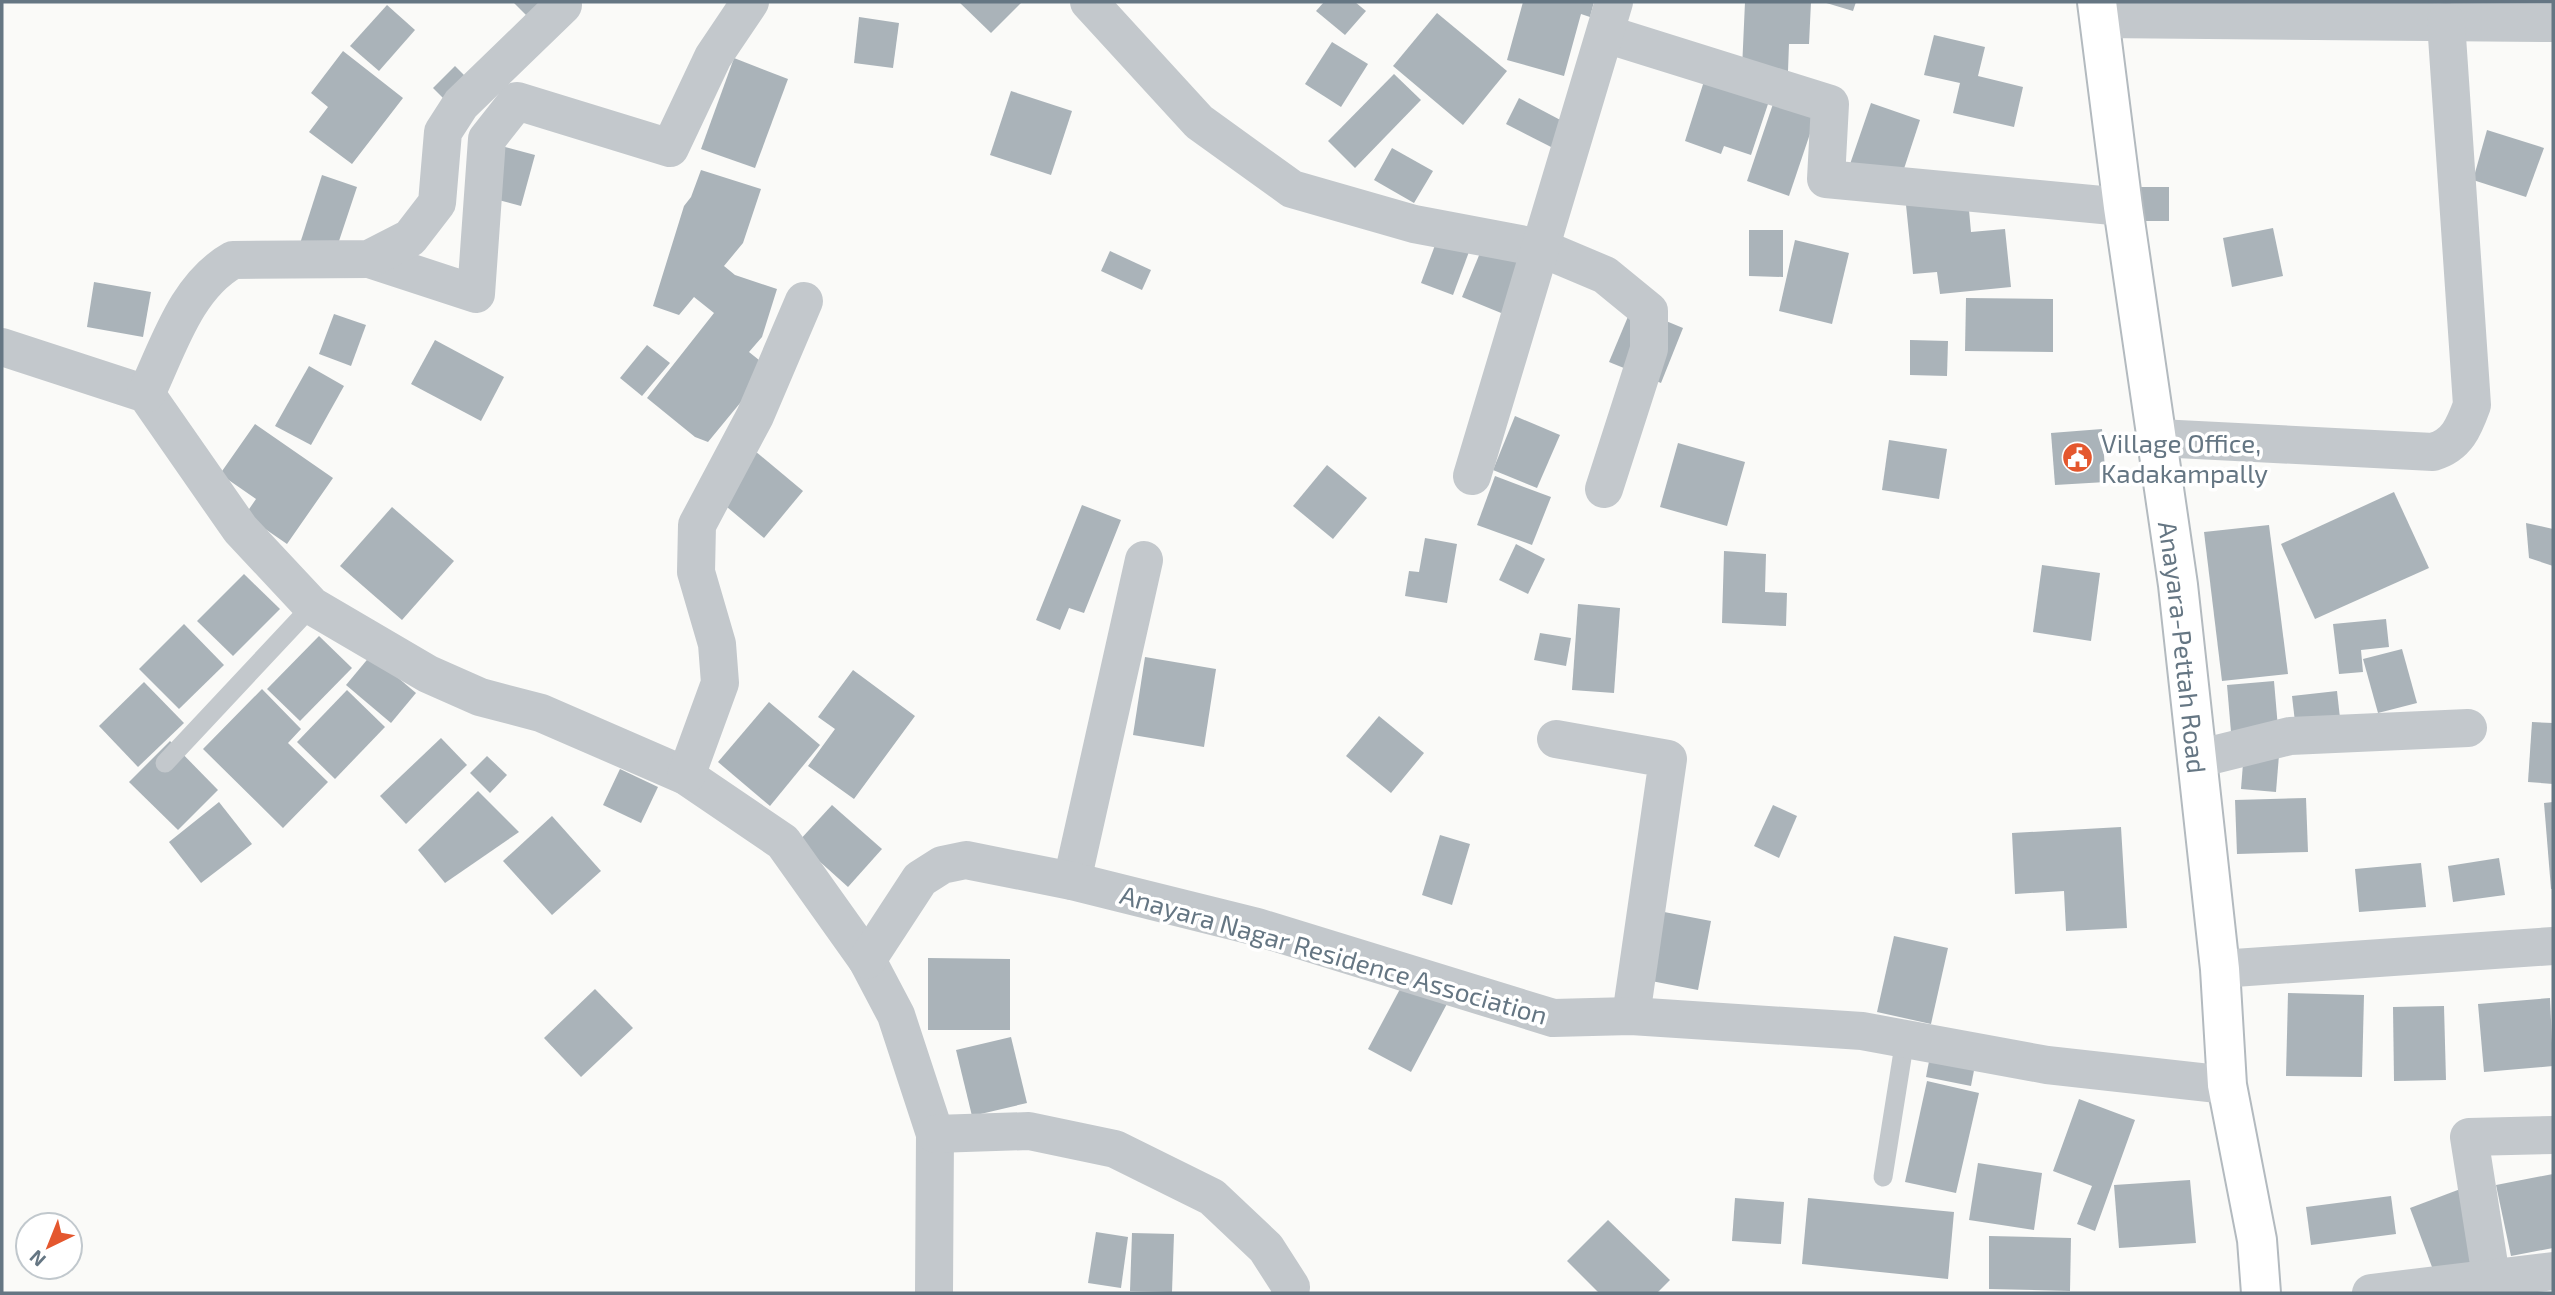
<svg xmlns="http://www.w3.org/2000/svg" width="2555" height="1295" font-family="'Exo 2',sans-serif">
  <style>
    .building { fill: #aab3b9 }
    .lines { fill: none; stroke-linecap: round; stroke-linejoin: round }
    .secondary-casing { stroke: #b3babf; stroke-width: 42 }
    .lane { stroke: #c3c8cc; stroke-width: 19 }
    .street { stroke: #c3c8cc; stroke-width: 38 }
    .secondary { stroke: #fff; stroke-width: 38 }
    .labels { text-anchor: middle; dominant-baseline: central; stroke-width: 7; stroke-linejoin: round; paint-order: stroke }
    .poi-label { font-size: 26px; fill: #657683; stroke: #fff; text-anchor: start }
    .street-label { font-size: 26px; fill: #657683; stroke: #fff }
  </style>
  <rect width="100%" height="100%" fill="#fafaf8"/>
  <g class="building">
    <polygon points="513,2 562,2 537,26"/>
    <polygon points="959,2 1022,2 991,33"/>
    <polygon points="1324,2 1355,2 1366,11 1345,35 1316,11"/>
    <polygon points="1523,2 1594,2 1590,17 1581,14 1564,76 1507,60"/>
    <polygon points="1745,2 1811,2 1809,44 1789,44 1788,71 1742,69"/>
    <polygon points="1823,2 1856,2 1853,11"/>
    <polygon points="387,5 415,30 379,71 350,46"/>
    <polygon points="1437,13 1507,71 1463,125 1393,66"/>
    <polygon points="859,17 899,23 893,68 854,63"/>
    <polygon points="1934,35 1985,47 1978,76 2023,87 2014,127 1953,113 1960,83 1924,75"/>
    <polygon points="1332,42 1368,64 1341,107 1305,84"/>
    <polygon points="343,51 403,98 352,164 309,132 328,107 311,93"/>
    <polygon points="734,58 788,79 755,168 701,149"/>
    <polygon points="455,66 470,81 448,103 433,88"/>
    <polygon points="1394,74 1421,100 1355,168 1328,141"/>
    <polygon points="1705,78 1769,101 1751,155 1724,146 1721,154 1685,141"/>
    <polygon points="1011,91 1072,111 1051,175 990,155"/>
    <polygon points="1776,95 1818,110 1789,196 1747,181"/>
    <polygon points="1519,98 1566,123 1553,148 1506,124"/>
    <polygon points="1871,103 1920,120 1898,187 1848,170"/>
    <polygon points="2487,130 2544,148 2526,197 2473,180"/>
    <polygon points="505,147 535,155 521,206 491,198"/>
    <polygon points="1392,148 1433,171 1414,203 1374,180"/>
    <polygon points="701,170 761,189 743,243 724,266 735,275 777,289 762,337 749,352 769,368 708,442 695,437 647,398 714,313 694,297 679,315 653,306 684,206 691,197"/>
    <polygon points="322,175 357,187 330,268 296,256"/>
    <rect x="2135" y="187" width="34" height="34"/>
    <polygon points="1968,199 1971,232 2005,229 2011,287 1940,294 1937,272 1913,274 1906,205"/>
    <polygon points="2273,228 2283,276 2232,287 2223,238"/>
    <polygon points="1441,229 1473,241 1453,295 1421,283"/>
    <polygon points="1749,230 1783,230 1783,277 1749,276"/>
    <polygon points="1795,240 1849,253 1832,324 1779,311"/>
    <polygon points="1482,248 1527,266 1506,315 1462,297"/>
    <polygon points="1110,251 1151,270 1142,290 1101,271"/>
    <polygon points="94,282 151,292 143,337 87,327"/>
    <polygon points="1966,298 2053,299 2053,352 1965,351"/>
    <polygon points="1632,307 1683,328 1661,383 1609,362"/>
    <polygon points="334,314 366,325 351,366 319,354"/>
    <polygon points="435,340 504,377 481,421 411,384"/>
    <polygon points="1910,340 1948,341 1947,376 1910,375"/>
    <polygon points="647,345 670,363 642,396 620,378"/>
    <polygon points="309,366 344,386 311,445 275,426"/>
    <polygon points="1515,416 1560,435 1537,488 1493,470"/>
    <polygon points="255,424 333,478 287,544 245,515 256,499 220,474"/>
    <polygon points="2102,429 2106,482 2055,485 2051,433"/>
    <polygon points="1889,440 1947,449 1939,499 1882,490"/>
    <polygon points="1678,443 1745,462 1727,526 1660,507"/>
    <polygon points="755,451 803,491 764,538 715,497"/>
    <polygon points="1327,465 1367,498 1333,539 1293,506"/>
    <polygon points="1495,476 1551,497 1532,545 1477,525"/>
    <polygon points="2394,492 2429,568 2315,619 2281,544"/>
    <polygon points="1082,505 1121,520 1084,613 1069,608 1060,630 1036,620"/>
    <polygon points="392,507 454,561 402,620 340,566"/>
    <polygon points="2526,523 2553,529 2553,566 2529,558"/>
    <polygon points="2269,525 2288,674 2222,681 2204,532"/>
    <polygon points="1425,538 1457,544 1447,603 1405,596 1409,571 1419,572"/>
    <polygon points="1516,544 1545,559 1528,594 1499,580"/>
    <polygon points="1724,551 1766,554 1765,592 1787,593 1786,626 1722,623"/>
    <polygon points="2042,565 2100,573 2091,641 2033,632"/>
    <polygon points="244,574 280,609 233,656 197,621"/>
    <polygon points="1578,604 1620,608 1614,693 1572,690"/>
    <polygon points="2386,619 2389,647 2361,650 2363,672 2339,674 2333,624"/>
    <polygon points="184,624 224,665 179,709 139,669"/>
    <polygon points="1540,633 1571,638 1566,666 1534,660"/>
    <polygon points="319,636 352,668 300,721 267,689"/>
    <polygon points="2402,649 2417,703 2378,713 2363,659"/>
    <polygon points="371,655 416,693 391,723 346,685"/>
    <polygon points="1145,657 1216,669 1204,747 1133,735"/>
    <polygon points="853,670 915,716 854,799 808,766 835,729 818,717"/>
    <polygon points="2274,681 2278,728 2231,732 2227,685"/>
    <polygon points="144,682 184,723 138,767 99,726"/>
    <polygon points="262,689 301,729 288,743 328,782 283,828 203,749"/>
    <polygon points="347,690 385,727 335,779 297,742"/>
    <polygon points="2337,691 2340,718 2295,722 2292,696"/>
    <polygon points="769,702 820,745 770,806 718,762"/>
    <polygon points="1379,716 1424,753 1391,793 1346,756"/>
    <polygon points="2532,722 2553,723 2553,784 2528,782"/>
    <polygon points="441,738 467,765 406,824 380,796"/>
    <polygon points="170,741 218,790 178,830 129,782"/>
    <polygon points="2244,751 2279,755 2276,792 2241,789"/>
    <polygon points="487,756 507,775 490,793 470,773"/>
    <polygon points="620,769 658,787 641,823 603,805"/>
    <polygon points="478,791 519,832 445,883 418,850"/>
    <polygon points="2306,798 2308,852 2237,854 2235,800"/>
    <polygon points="219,802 252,844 201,883 169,842"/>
    <polygon points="2553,802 2553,889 2551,889 2544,803"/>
    <polygon points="832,805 882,849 848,887 798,842"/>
    <polygon points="1773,805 1797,816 1779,858 1754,846"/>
    <polygon points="552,816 601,871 552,915 503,861"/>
    <polygon points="2121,827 2127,928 2066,931 2064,891 2015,894 2012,833"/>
    <polygon points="1440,835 1470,844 1452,905 1422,895"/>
    <polygon points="2499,858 2505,895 2453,902 2448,866"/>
    <polygon points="2421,863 2426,907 2359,912 2355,869"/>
    <polygon points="1659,911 1711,921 1698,990 1646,980"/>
    <polygon points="1894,936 1948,948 1931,1024 1877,1012"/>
    <polygon points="928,958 1010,959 1010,1030 928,1030"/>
    <polygon points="1407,976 1450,998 1411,1072 1368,1049"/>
    <polygon points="595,989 633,1028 581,1077 544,1038"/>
    <polygon points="2288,993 2364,995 2362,1077 2286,1076"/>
    <polygon points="2550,998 2553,1066 2484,1072 2478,1004"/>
    <polygon points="2444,1006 2446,1080 2394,1081 2393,1007"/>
    <polygon points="1011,1037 1027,1103 972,1116 956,1050"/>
    <polygon points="1930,1056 1975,1065 1971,1086 1926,1077"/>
    <polygon points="1927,1081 1979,1093 1956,1193 1905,1182"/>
    <polygon points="2079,1099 2135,1120 2095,1231 2077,1224 2092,1186 2053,1171"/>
    <polygon points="1978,1163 2042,1173 2034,1230 1969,1220"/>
    <polygon points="2553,1174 2553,1248 2511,1256 2496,1185"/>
    <polygon points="2190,1180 2196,1243 2119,1248 2114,1185"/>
    <polygon points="2479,1182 2504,1250 2435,1275 2410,1208"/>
    <polygon points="2391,1196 2396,1234 2311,1245 2306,1207"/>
    <polygon points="1735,1198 1784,1202 1781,1244 1732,1241"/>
    <polygon points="1808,1198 1954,1212 1948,1279 1802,1264"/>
    <polygon points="1608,1220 1670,1280 1657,1293 1599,1293 1567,1261"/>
    <polygon points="1096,1232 1128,1237 1121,1288 1088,1283"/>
    <polygon points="1132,1233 1174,1234 1172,1292 1130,1291"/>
    <polygon points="1989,1236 2071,1238 2070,1291 1989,1289"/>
  </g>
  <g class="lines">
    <defs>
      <g id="secondary">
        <path id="s1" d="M2097,2l26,205 55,378 42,384 7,116 30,155 4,53"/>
      </g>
    </defs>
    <use href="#secondary" class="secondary-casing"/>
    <g class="lane">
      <polyline points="165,763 312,606"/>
      <polyline points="1883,1177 1905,1039"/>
    </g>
    <g class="street">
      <polyline points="1089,2 1199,122 1292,189 1414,224 1541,248 1605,275 1649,311 1649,349 1604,489"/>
      <polyline points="2100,19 2553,23"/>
      <polyline points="1606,34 1830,104 1826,179 2123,207"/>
      <polyline points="369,259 476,294 487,139 517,101 670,148 713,57 750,2"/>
      <polyline points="2,347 146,394 240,529 312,606 428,674 480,697 541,713 686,776 783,842 867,960 896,1015 935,1134 934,1293"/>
      <path d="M146,394c22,-46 40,-108 87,-134l136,-1 41,-21 27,-35 6,-71 18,-28 102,-99"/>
      <path d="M2158,438l275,14c24,-7 31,-25 39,-47l-26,-383"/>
      <polyline points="1472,476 1614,2"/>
      <polyline points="1556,739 1668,759 1631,1016"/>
      <polyline points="2197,759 2290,736 2468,728"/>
      <polyline points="686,776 720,683 717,644 696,572 697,525 755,416 804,301"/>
      <polyline points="1072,881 1144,560"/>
      <polyline points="867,960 920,879 942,865 966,860 1072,881 1257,927 1553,1018 1631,1016 1862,1031 2047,1065 2227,1085"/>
      <polyline points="2220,969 2553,946"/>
      <polyline points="935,1134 1029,1131 1115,1149 1212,1197 1266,1248 1291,1287 1290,1293"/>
      <polyline points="2491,1277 2469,1137 2553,1135"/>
      <polyline points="2371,1293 2553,1271"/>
    </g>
    <use href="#secondary" class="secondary"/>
  </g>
  <defs>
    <symbol id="civic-disc" viewBox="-11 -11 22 22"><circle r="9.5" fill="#e4572e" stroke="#fff"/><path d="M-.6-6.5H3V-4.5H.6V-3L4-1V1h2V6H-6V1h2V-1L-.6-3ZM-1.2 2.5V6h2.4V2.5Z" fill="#fff"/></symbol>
  </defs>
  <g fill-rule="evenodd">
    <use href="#civic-disc" x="2060" y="440" width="35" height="35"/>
  </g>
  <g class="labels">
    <g class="poi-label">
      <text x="2101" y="442">Village Office,<tspan x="2101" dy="30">Kadakampally</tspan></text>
    </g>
    <g class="street-label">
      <text stroke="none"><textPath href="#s1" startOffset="651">Anayara-Pettah Road</textPath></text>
      <text transform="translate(1334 954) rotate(16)">Anayara Nagar Residence Association</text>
    </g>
  </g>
  <rect width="2555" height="1295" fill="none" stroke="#657683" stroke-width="7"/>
  <g transform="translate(49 1246) rotate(223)"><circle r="33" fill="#ffffff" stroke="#c1c8cd" stroke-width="2"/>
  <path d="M0-5L12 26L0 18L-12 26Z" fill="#e4572e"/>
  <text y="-10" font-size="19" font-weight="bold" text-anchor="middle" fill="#657683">N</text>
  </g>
</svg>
